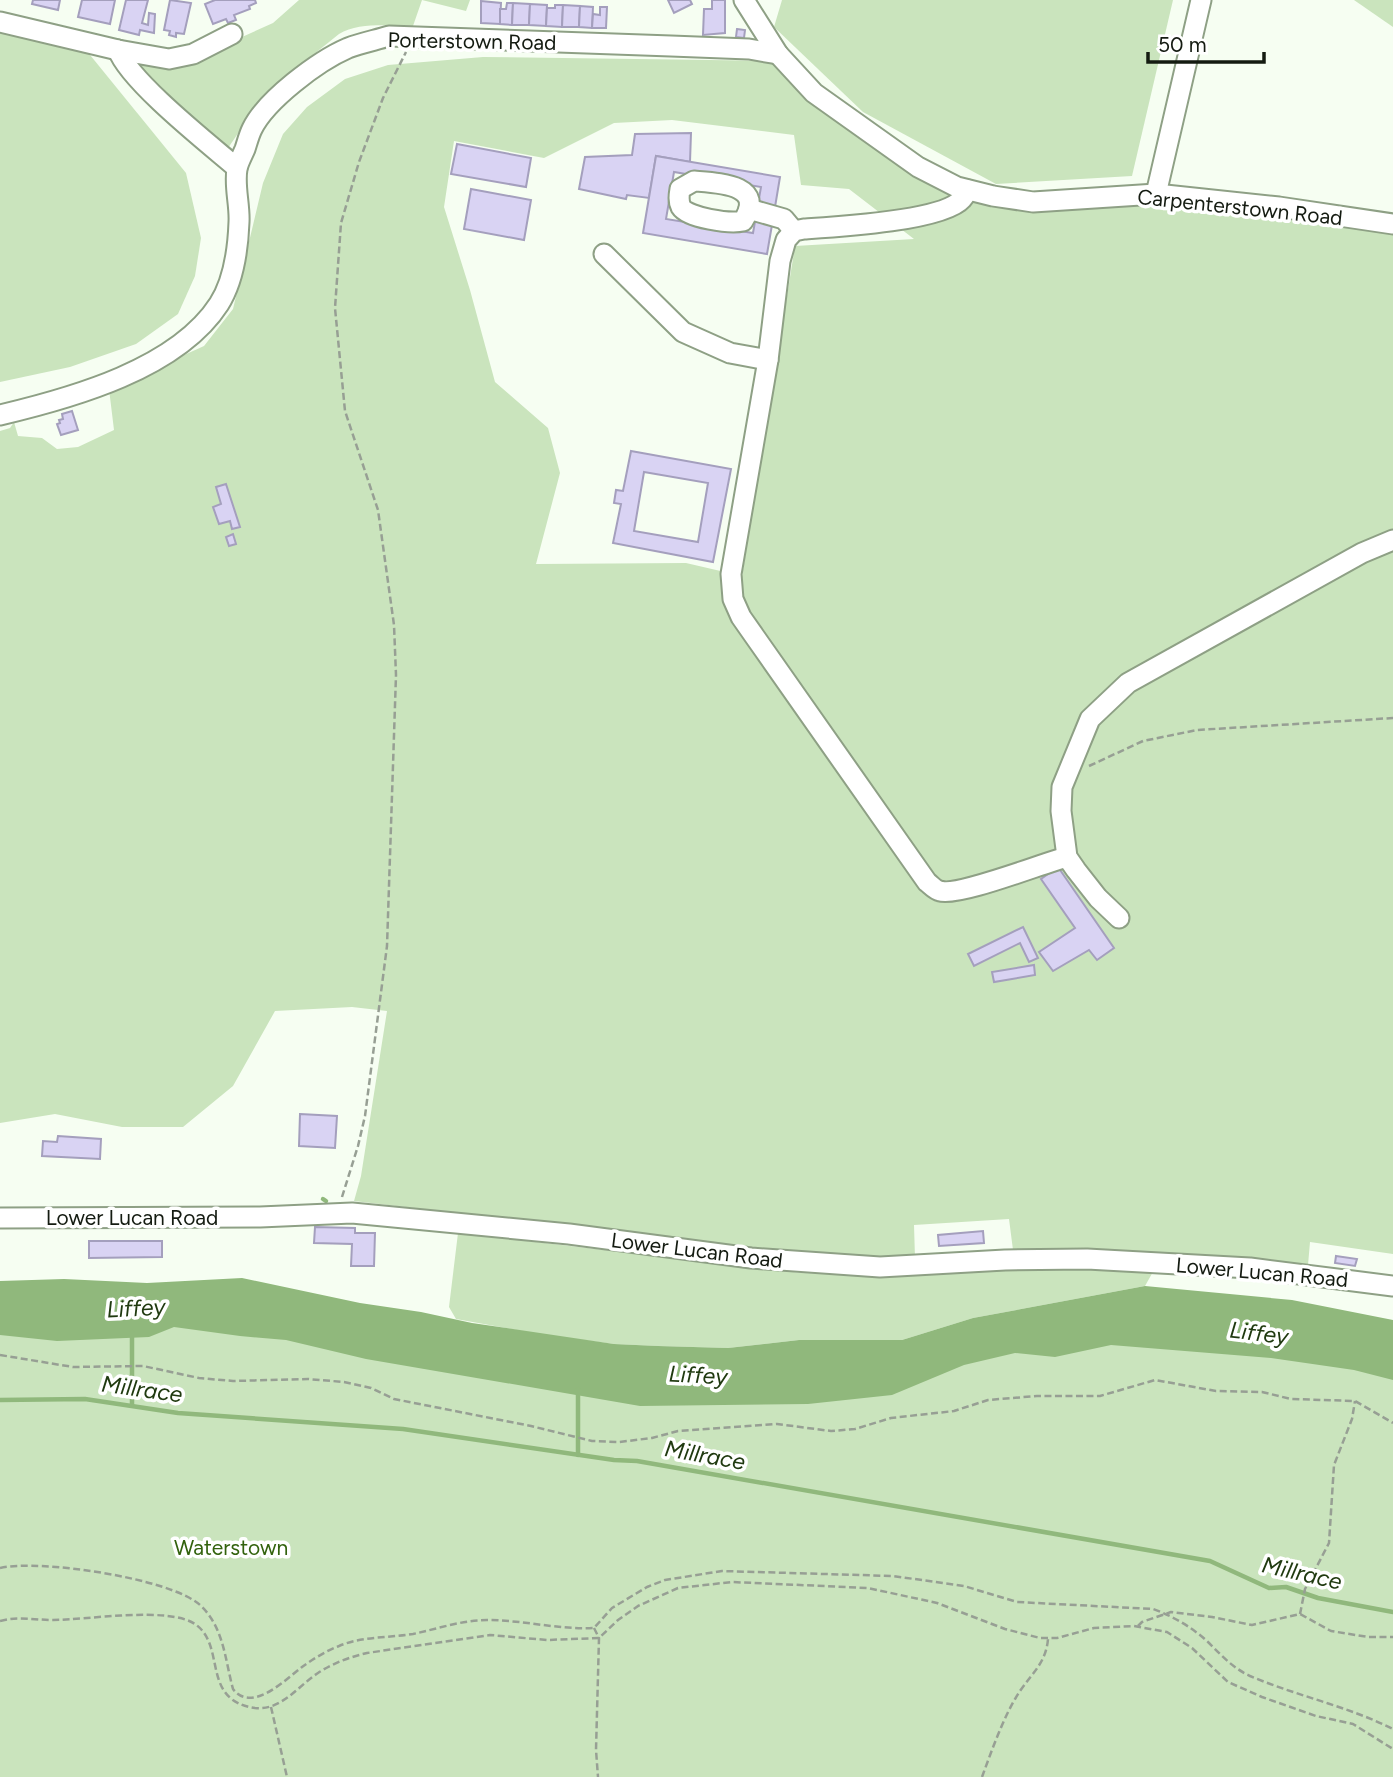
<svg xmlns="http://www.w3.org/2000/svg" width="1393" height="1777" font-family="Figtree,sans-serif">
  <style>
    .green { fill: #cae4bd; fill-rule: evenodd }
    .water { fill: #90b87c }
    .lines { fill: none; stroke-linecap: round; stroke-linejoin: round }
    .stream { stroke: #90b87c; stroke-width: 4.5 }
    .building { fill: #d9d3f3; stroke: #a49fbd; stroke-width: 2; fill-rule: evenodd }
    .minor-casing { stroke: #8ea085; stroke-width: 23 }
    .path { stroke: #979f94; stroke-width: 2.5; stroke-dasharray: 7 3.5; stroke-linecap: butt }
    .minor { stroke: #fff; stroke-width: 19 }
    .labels { text-anchor: middle; dominant-baseline: central; stroke-width: 7; stroke-linejoin: round; paint-order: stroke }
    .street-label { font-size: 21px; fill: #141b11; stroke: #fff }
    .park-label { font-size: 21px; fill: #32620d; stroke: #fff }
    .water-label { font-size: 23px; font-style: italic; fill: #203a10; stroke: #fff }
  </style>
  <rect width="100%" height="100%" fill="#f6fef2"/>
  <g class="green">
    <path d="M299,0h171l-4,11 -44,-11 -9,26c-23,0 -54,-4 -74,8l-56,45 -29,31 -28,41 -98,-92 47,8 98,-44z"/>
    <polygon points="782,0 1173,0 1132,176 996,184 863,112 774,27"/>
    <polygon points="1354,0 1393,0 1393,27"/>
    <polygon points="0,30 86,50 186,173 201,238 195,276 178,314 136,344 70,367 0,382"/>
    <path d="M483,57l291,4 140,113 164,30 68,1 247,26v1023l-83,-12 -2,23 -215,-16 -80,1 -4,-31 -95,6 1,33 -109,-4 -452,-53 7,-25 26,-165 -35,-4 -77,4 -42,75 -50,41h-61l-67,-13 -55,9v-692l10,-3 4,-6 4,14 24,2 15,11 21,-2 36,-17 -5,-41 95,-43 29,-37 30,-126 20,-49 24,-27 38,-28 43,-14zM672,120l122,15 7,50 48,4 65,50 -119,7 -53,330 -56,-13 -150,1 24,-91 -12,-45 -53,-46 -25,-92 -26,-83 10,-66 90,17 70,-35z"/>
    <polygon points="458,1233 802,1273 918,1274 1032,1268 1154,1270 1145,1286 973,1318 902,1340 799,1340 728,1348 658,1346 614,1344 550,1336 456,1319 449,1307"/>
    <polygon points="0,1308 578,1369 1038,1328 1393,1355 1393,1777 0,1777"/>
  </g>
  <polygon class="water" points="242,1278 360,1303 421,1312 472,1323 614,1344 658,1346 728,1348 799,1340 902,1340 973,1318 1145,1286 1292,1300 1393,1320 1393,1380 1354,1370 1271,1358 1111,1345 1055,1357 1015,1353 964,1365 892,1395 808,1404 640,1406 366,1359 286,1340 240,1336 174,1327 149,1337 57,1341 0,1335 0,1281 64,1279 147,1283"/>
  <g class="lines">
    <g class="stream">
      <polyline points="323,1199 326,1201"/>
      <polyline points="578,1389 578,1455"/>
      <polyline points="0,1400 85,1399 178,1413 403,1429 614,1460 637,1461 1210,1561 1269,1588 1286,1587 1318,1598 1393,1612"/>
      <polyline points="132,1405 132,1332"/>
    </g>
  </g>
  <g class="building">
    <polygon points="33,0 60,0 58,10 32,4"/>
    <polygon points="82,0 115,0 110,24 78,17"/>
    <polygon points="126,0 148,0 142,23 148,25 149,13 155,14 154,33 140,30 139,35 119,30"/>
    <polygon points="170,0 191,3 184,34 176,33 176,37 169,35 170,31 164,30"/>
    <polygon points="215,0 255,0 256,3 249,6 250,9 234,15 236,20 228,23 226,19 213,24 205,4"/>
    <polygon points="668,0 690,0 692,4 674,13"/>
    <polygon points="712,0 725,0 725,33 703,35 704,9 712,9"/>
    <polygon points="481,1 501,3 500,24 481,23"/>
    <polygon points="507,3 513,3 512,25 500,24 500,9 506,9"/>
    <polygon points="513,3 530,4 529,25 512,25"/>
    <polygon points="530,4 547,5 546,26 529,25"/>
    <polygon points="555,5 563,5 562,27 546,26 547,8 555,8"/>
    <polygon points="563,5 580,6 579,27 562,27"/>
    <polygon points="580,6 593,7 592,28 579,27"/>
    <polygon points="600,7 607,7 606,28 592,28 593,14 600,15"/>
    <polygon points="737,29 745,30 744,38 736,37"/>
    <polygon points="691,133 690,162 656,156 649,198 627,195 626,199 579,189 585,157 632,155 635,134"/>
    <polygon points="457,144 531,158 526,187 451,174"/>
    <polygon points="656,156 780,177 775,207 758,204 761,187 674,172 666,219 753,233 756,216 773,219 767,254 643,233"/>
    <polygon points="471,189 531,200 524,240 464,229"/>
    <polygon points="72,411 78,430 61,435 57,424 60,423 59,420 63,419 62,414"/>
    <path d="M631,451l100,18 -18,93 -100,-19 8,-39 -7,-1 2,-13 7,1zM644,472l64,11 -10,59 -64,-11z"/>
    <polygon points="226,484 240,527 232,529 230,521 219,524 213,507 221,504 216,487"/>
    <polygon points="233,534 236,544 229,546 226,537"/>
    <polygon points="1058,867 1114,948 1097,960 1089,950 1053,971 1039,952 1075,928 1041,879"/>
    <polygon points="1023,927 1038,958 1029,962 1020,943 974,966 968,954"/>
    <polygon points="1034,965 1035,975 994,982 992,972"/>
    <polygon points="300,1114 337,1116 335,1148 299,1146"/>
    <polygon points="58,1136 101,1139 100,1159 42,1156 43,1141 57,1142"/>
    <polygon points="315,1227 355,1228 355,1233 375,1233 374,1266 351,1266 352,1244 314,1243"/>
    <polygon points="983,1231 984,1243 939,1246 938,1235"/>
    <polygon points="89,1241 162,1241 162,1257 89,1258"/>
    <polygon points="1336,1256 1357,1259 1355,1266 1335,1263"/>
  </g>
  <g class="lines">
    <defs>
      <g id="minor">
        <polyline points="744,0 778,54 814,93 918,167 957,187 993,196 1033,202 1156,194 1279,207 1393,224"/>
        <polyline points="0,22 118,50 169,59 193,54 232,34"/>
        <path d="M118,50c11,31 91,94 119,118"/>
        <path d="M694,181c24,2 73,3 49,40 -13,3 -55,-3 -62,-14 -3,-6 -2,-12 -1,-18z"/>
        <path d="M968,190c-2,3 -3,6 -6,9 -19,22 -127,28 -158,30l-10,2 -8,9 -6,21 -12,99 -37,214 2,25 8,18 14,20 172,245c4,3 8,8 13,9 18,6 103,-28 127,-34"/>
        <polyline points="1156,194 1201,0"/>
        <polyline points="749,209 784,219 794,231"/>
        <polyline points="604,254 683,332 730,353 768,360"/>
        <path d="M0,415c72,-17 177,-46 219,-111 14,-22 19,-55 20,-82 1,-17 -5,-36 -2,-53 1,-6 5,-13 8,-20 2,-6 4,-14 7,-20 14,-29 66,-68 96,-81 13,-5 28,-8 41,-12l282,10 78,3 29,5"/>
        <polyline points="1119,918 1098,898 1076,870 1067,857 1066,849 1061,811 1062,787 1090,719 1128,683 1362,553 1393,540"/>
        <polyline points="0,1218 260,1217 352,1213 569,1234 751,1258 880,1267 1005,1260 1087,1259 1250,1268 1393,1286"/>
      </g>
    </defs>
    <use href="#minor" class="minor-casing"/>
    <g class="path">
      <polyline points="1089,766 1143,741 1197,730 1393,718"/>
      <polyline points="342,1197 358,1146 365,1116 387,946 396,675 394,625 378,510 345,411 335,308 341,223 359,162 383,98 406,52"/>
      <polyline points="0,1355 73,1367 143,1366 199,1378 233,1381 308,1379 344,1382 371,1388 394,1399 531,1426 592,1441 619,1442 652,1438 678,1431 777,1424 831,1431 855,1429 891,1418 954,1411 988,1400 1037,1396 1100,1396 1155,1380 1216,1391 1262,1392 1291,1399 1355,1401 1393,1423"/>
      <path d="M0,1568c39,-9 170,10 200,37 24,22 25,55 33,84 19,25 53,-10 69,-22 11,-8 24,-16 37,-21 24,-10 49,-8 74,-12 24,-5 49,-14 74,-14 36,0 72,10 107,8l18,-20 35,-21 18,-7 57,-9 171,5 71,10 53,16 136,7c20,7 40,19 55,33 14,14 25,26 42,34 47,20 97,30 143,53"/>
      <polyline points="1300,1614 1305,1589 1329,1543 1334,1465 1352,1419 1355,1401"/>
      <path d="M0,1621c18,-5 34,-1 53,-1 33,0 115,-14 142,4 32,22 5,76 60,84 26,3 43,-22 63,-35 15,-10 32,-16 49,-20l123,-18 57,5 52,-2 19,-18 20,-14 40,-18 54,-6 136,6 69,15 68,26 35,9h17l37,-10 40,-2 33,6 25,16 36,34 34,15 54,19 37,8 40,25"/>
      <polyline points="1138,1626 1142,1622 1171,1612 1212,1617 1252,1625 1300,1614 1331,1631 1368,1637 1393,1637"/>
      <polyline points="594,1628 599,1638 596,1750 598,1777"/>
      <polyline points="271,1707 287,1777"/>
      <path d="M982,1777c10,-27 22,-62 38,-86 12,-18 26,-28 28,-52"/>
    </g>
    <use href="#minor" class="minor"/>
  </g>
  <g class="labels">
    <g class="street-label">
      <text transform="translate(472 41) rotate(1)">Porterstown Road</text>
      <text transform="translate(1240 207) rotate(6)">Carpenterstown Road</text>
      <text x="132" y="1217">Lower Lucan Road</text>
      <text transform="translate(697 1250) rotate(7)">Lower Lucan Road</text>
      <text transform="translate(1262 1272) rotate(5)">Lower Lucan Road</text>
    </g>
    <g class="park-label">
      <text x="231" y="1547">Waterstown</text>
    </g>
    <g class="water-label">
      <text transform="translate(136 1308) rotate(-3)">Liffey</text>
      <text transform="translate(1259 1333) rotate(7)">Liffey</text>
      <text transform="translate(698 1375) rotate(3)">Liffey</text>
      <text transform="translate(142 1389) rotate(8)">Millrace</text>
      <text transform="translate(705 1455) rotate(10)">Millrace</text>
      <text transform="translate(1302 1573) rotate(13)">Millrace</text>
    </g>
  </g>
  <path d="M1148 52v10h116v-10" fill="none" stroke="#141b11" stroke-width="3.5"/>
  <text x="1158" y="52" font-size="21" fill="#141b11" stroke="#ffffff" stroke-width="5" paint-order="stroke">50 m</text>
</svg>
